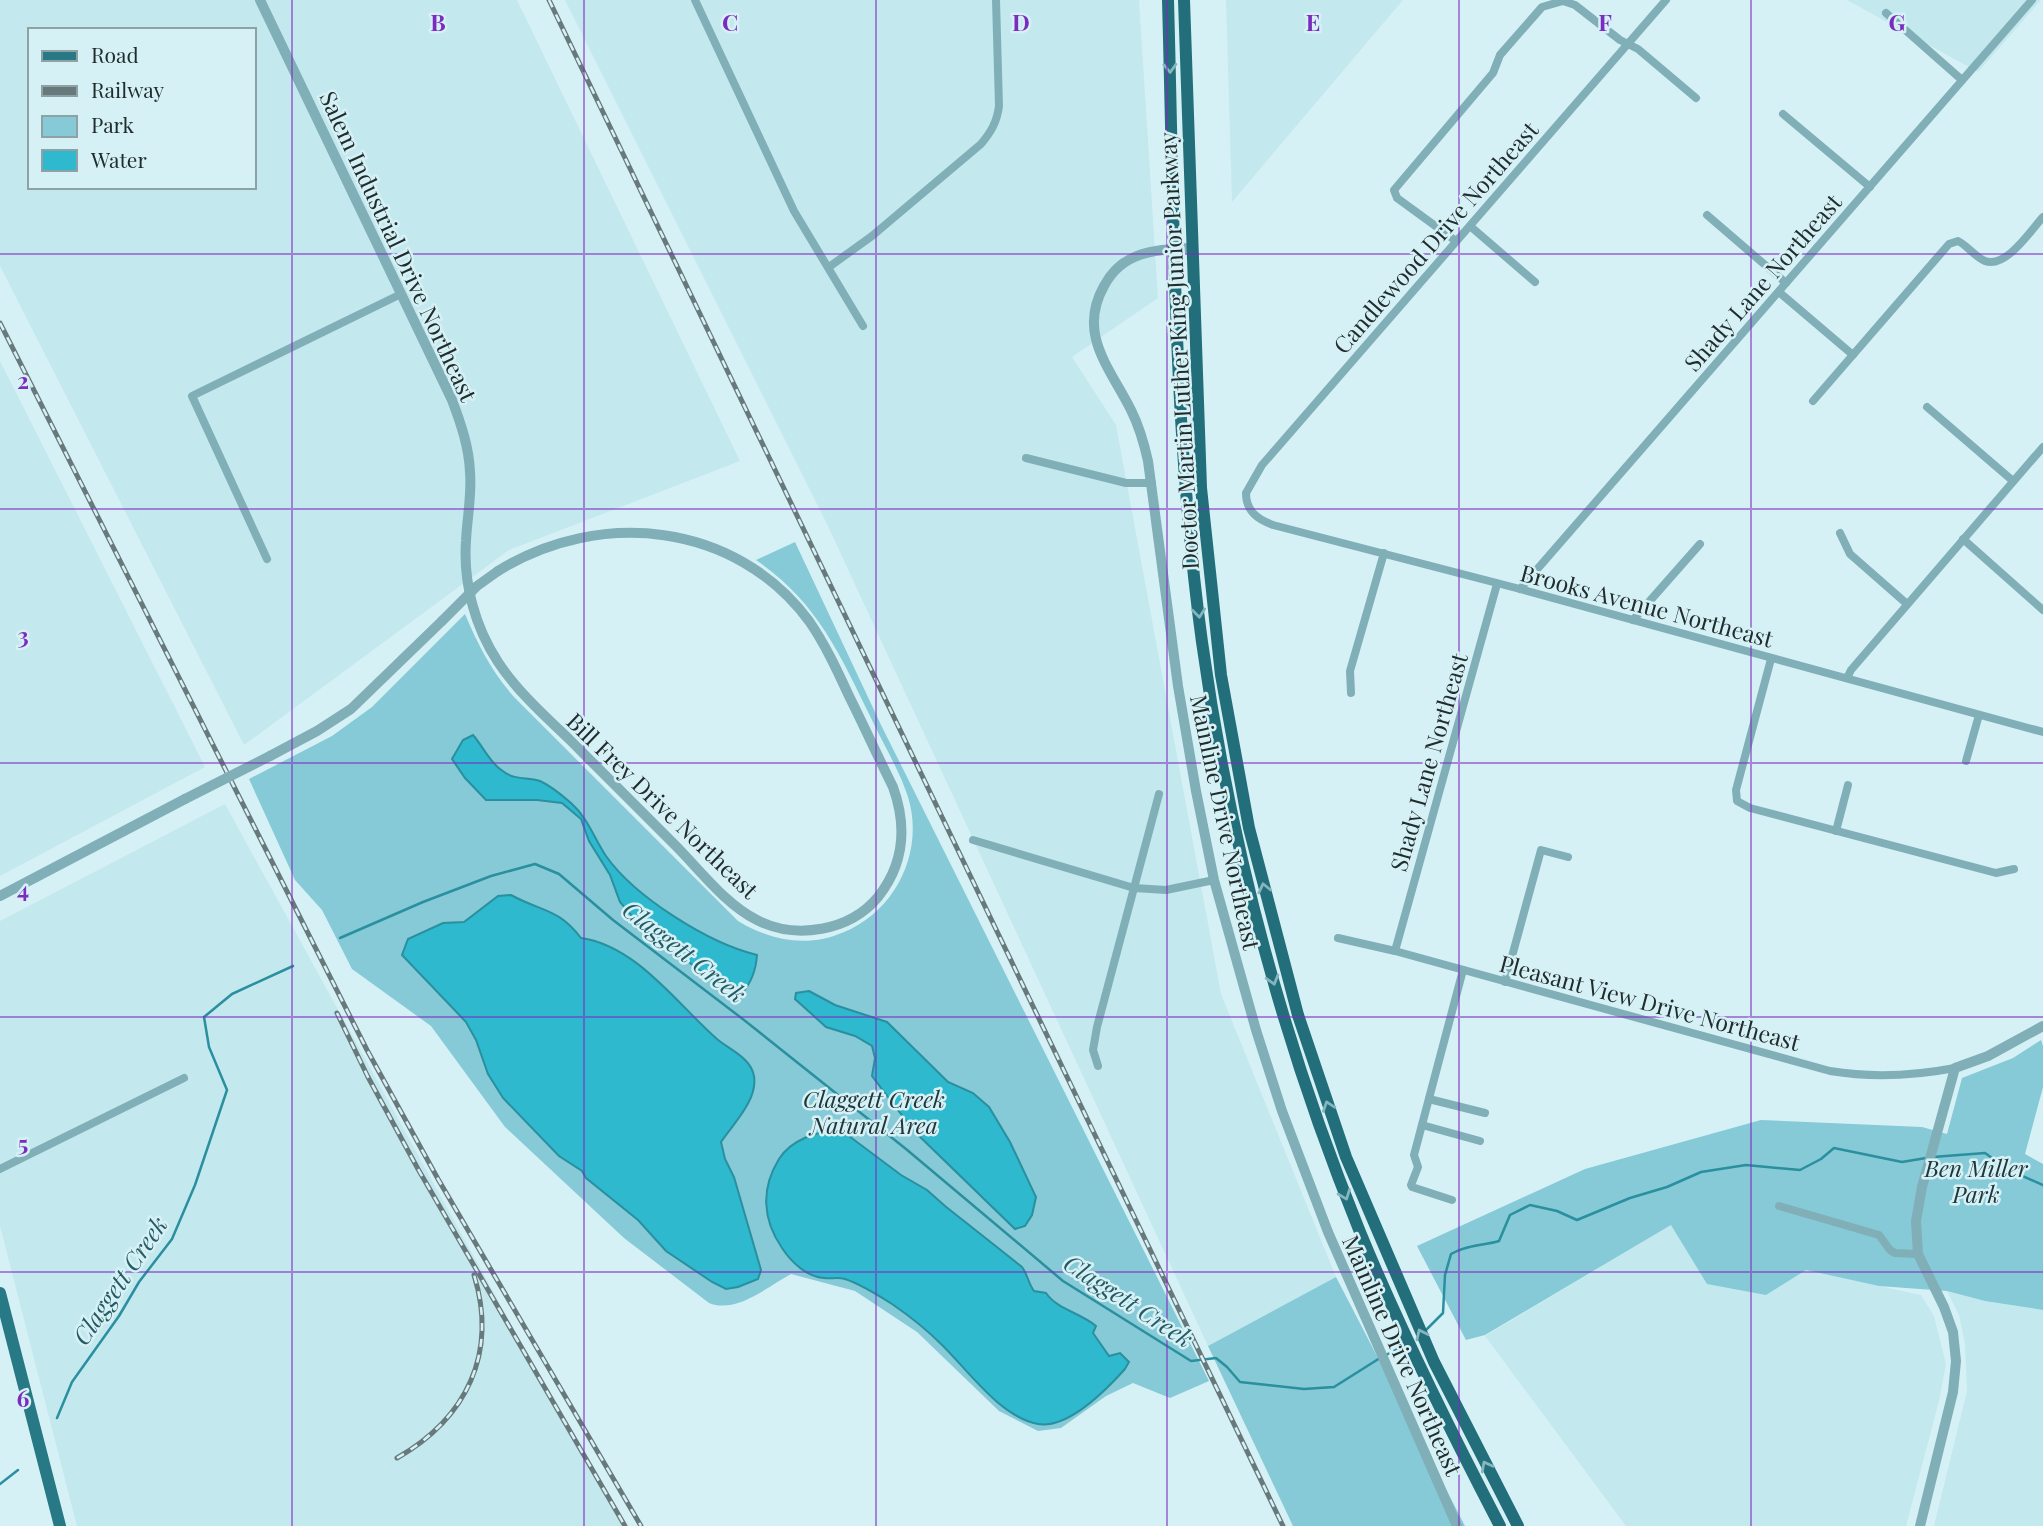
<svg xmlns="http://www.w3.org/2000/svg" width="2043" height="1526" font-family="'Playfair Display',serif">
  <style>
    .built { fill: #c3e8ee; fill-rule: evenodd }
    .green { fill: #85cad6 }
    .water { fill: #2eb9ce; stroke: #2a8f9e; stroke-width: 2 }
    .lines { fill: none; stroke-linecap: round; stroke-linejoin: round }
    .stream { stroke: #2a8f9e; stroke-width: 2.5 }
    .minor { stroke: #80afb8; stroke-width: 8 }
    .tertiary { stroke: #80afb8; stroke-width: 10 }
    .primary { stroke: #287986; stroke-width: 12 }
    .trunk { stroke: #226e7a; stroke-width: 12 }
    .rail-casing { stroke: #68797c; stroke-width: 5 }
    .rail { stroke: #d6f1f6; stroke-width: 2.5; stroke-dasharray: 8; stroke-linecap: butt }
    .tertiary-bridge { stroke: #80afb8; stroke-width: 10 }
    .oneway { stroke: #85b6be }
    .grid { fill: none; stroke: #7b2cbf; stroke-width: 2; stroke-opacity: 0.55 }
    .labels { text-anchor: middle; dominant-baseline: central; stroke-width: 5; stroke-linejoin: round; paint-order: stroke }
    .street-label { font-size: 23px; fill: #212c2d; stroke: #d6f1f6 }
    .park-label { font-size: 23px; font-style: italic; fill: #20363a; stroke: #d6f1f6 }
    .water-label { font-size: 24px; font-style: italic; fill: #265b64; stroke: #d6f1f6 }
    .grid-label { font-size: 23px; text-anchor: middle; font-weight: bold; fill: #7b2cbf; stroke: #d6f1f6; stroke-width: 5; stroke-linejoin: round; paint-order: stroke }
  </style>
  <rect width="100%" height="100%" fill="#d6f1f6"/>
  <g class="built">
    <path d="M0,0h517l223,461 -231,89 -265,195 -244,-479zM30,30h224v157h-224z"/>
    <polygon points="565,0 1139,0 1158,298 1072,357 1116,425 1221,994 1336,1277 1208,1346 827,524"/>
    <polygon points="1226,0 1403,0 1232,202"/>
    <polygon points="1847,0 2041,0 1978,72"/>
    <polygon points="0,361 205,767 0,876"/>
    <polygon points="225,804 622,1526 77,1526 0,1226 0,921"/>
    <polygon points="1671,1225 1766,1295 1805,1270 1921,1295 1934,1316 1946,1364 1939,1401 1906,1526 1626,1526 1485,1336"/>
    <polygon points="1947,1291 1985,1301 2043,1310 2043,1526 1934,1526 1967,1391 1965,1344 1959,1315"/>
  </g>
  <g class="green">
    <path d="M795,542l87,185 327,654 -39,17 -37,-15 -27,13 -45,32 -23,3 -39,-20 -82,-79 -62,-41 -64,-17c-24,13 -55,40 -82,29l-85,-65 -119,-111 -74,-101 -79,-57 -30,-59 -27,-30 -46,-101 83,-43 40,-29 93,-93c13,31 27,58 49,83l224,224c33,20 70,27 106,11 51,-21 81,-80 64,-135 -9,-28 -26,-55 -38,-81 -31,-64 -54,-115 -114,-156z"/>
    <polygon points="2041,1040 2043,1046 2043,1087 2025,1154 2043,1164 2043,1310 1985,1301 1947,1291 1879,1286 1806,1270 1766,1295 1707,1284 1671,1225 1485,1335 1466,1340 1417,1246 1585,1169 1761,1120 1922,1127 1947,1134 1962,1078 2013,1058"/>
    <polygon points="1336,1277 1465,1526 1293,1526 1208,1346"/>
  </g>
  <g class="water">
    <path d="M473,735c9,10 16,26 27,34 16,13 26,7 40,12 9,4 23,15 31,22 17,15 23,35 35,53 29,41 102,87 151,99 -1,15 -5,27 -15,38l-9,1 -17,-12 -74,-54 -22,-26 -10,-27 -21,-34 -8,-22 -19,-16 -25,-3h-51l-21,-22 -13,-19 11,-19z"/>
    <path d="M511,895c31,17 47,13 70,43 56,8 96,66 136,101 13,11 34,19 37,37 4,24 -21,48 -33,66l4,17 9,18 27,93 -3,9 -20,8 -12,2 -14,-7 -46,-31 -28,-31 -52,-42 -4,-7 -23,-15 -56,-58 -15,-24 -12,-34 -10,-18 -64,-67 6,-16 35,-16 21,-1 34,-26z"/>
    <polygon points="809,991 835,1005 887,1022 948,1082 973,1093 989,1107 1010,1142 1036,1197 1032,1215 1025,1226 1015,1229 914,1131 872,1076 875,1058 872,1046 855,1036 826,1027 795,999 796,993"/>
    <path d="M839,1131l10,5 52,39 26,15 18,16 77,61c6,8 6,16 12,24l12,2c12,17 33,19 50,33l-3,7 16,23 11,-3 9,9 -4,7c-18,20 -57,60 -87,55 -38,-7 -70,-54 -97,-80 -14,-14 -33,-29 -49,-40 -14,-9 -32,-20 -47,-25 -7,-2 -14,0 -21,-1 -17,-1 -33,-16 -42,-30 -20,-29 -21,-60 -3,-89 12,-19 39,-29 60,-28z"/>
  </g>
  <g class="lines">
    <g class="stream">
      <polyline points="340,938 423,902 491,876 535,864 559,874 613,920 744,1020 906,1149 1063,1281 1191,1361 1216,1358 1227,1367 1240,1382 1304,1389 1334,1387 1380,1358"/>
      <polyline points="1933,1157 1985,1153 2009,1170 2043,1185"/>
      <path d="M1424,1332l19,-19 2,-38 6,-21c15,-9 31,-8 48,-13l11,-26 20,-10 27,6 20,9 53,-22 37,-11 34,-15 45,-7 54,5 21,-11 13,-11 68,14 24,-4"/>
      <polyline points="1386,1355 1405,1345"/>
      <polyline points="57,1418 72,1382 119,1316 139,1282 172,1239 195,1185 227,1090 209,1047 204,1017 232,994 293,966"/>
      <polyline points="0,1484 18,1470"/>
    </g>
    <g class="minor">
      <polyline points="695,0 794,211 863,326"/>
      <path d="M1666,0l-404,465 -16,28c0,18 11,26 27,32l247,64 523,143"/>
      <polyline points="1886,13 1962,80"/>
      <polyline points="1783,114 1870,187"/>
      <polyline points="1707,215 1786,283"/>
      <polyline points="1470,226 1535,282"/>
      <polyline points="1456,241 1397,198 1394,190 1493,73 1500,55 1542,7 1563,1 1575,5 1620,40 1638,49 1696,98"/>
      <path d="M829,267l43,-31 109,-92c10,-12 16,-22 18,-38l-3,-106"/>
      <polyline points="1779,292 1853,355"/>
      <path d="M1813,401l136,-157 9,-3c10,5 17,16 27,20 21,8 46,-31 58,-44"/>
      <polyline points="1927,407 2013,481"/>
      <polyline points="1026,458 1126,483 1152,483"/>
      <polyline points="1840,533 1850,554 1907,604"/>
      <polyline points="1963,539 2043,610"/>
      <polyline points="267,559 192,396 401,294"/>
      <polyline points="1520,589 2032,0"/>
      <polyline points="1633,620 1700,544"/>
      <polyline points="1771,659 1736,790 1737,801 1750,808 1996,873 2014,869"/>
      <polyline points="1847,678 1851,670 2043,447"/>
      <polyline points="1351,693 1350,671 1384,553"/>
      <polyline points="1966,761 1979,715"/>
      <polyline points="1836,831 1848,785"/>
      <polyline points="973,840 1134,888 1166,890 1214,880"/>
      <path d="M1338,938l57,13 435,120c43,7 83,5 125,-3"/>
      <polyline points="1395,951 1497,584"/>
      <polyline points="1505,982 1541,850 1568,857"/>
      <polyline points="1098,1066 1093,1050 1097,1027 1159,794"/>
      <polyline points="1429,1099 1485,1113"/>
      <polyline points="1422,1125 1480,1141"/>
      <polyline points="0,1169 184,1078"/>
      <polyline points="1452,1200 1412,1187 1411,1185 1418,1167 1414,1155 1463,970"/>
      <polyline points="1779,1206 1879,1235 1890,1250 1895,1253 1918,1254"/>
    </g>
    <g class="tertiary">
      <path d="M260,0l192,400c9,24 17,47 18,72 2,23 -3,46 -4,69 -3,42 9,86 32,121 19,29 47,54 72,78 35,35 70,70 105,105 25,25 50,59 82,75 39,20 93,11 121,-23 27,-34 29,-71 15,-110 -15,-30 -29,-61 -44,-91 -12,-26 -24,-52 -40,-75 -73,-99 -210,-113 -311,-50"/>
      <path d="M1192,248c-35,1 -70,3 -88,38 -27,48 6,82 27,124 8,16 13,33 17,51l30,225 18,105 18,89 42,150 26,81 46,121 129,294"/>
      <polyline points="270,756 317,731 351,709 442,621"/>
      <polyline points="0,896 185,799"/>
      <polyline points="1920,1526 1953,1392 1956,1361 1953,1332 1944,1307 1918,1254 1916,1221 1922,1187 1955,1068 1988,1056 2043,1026"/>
    </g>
    <polyline class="primary" points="0,1293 60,1526"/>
    <g class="trunk">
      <path d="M1168,0c6,214 5,430 34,642 28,203 81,401 158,590 41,100 90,198 140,294"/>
      <polyline points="1184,0 1201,488 1221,675 1249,828 1298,1015 1346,1157 1434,1362 1518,1526"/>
    </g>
    <defs>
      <g id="rail">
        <polyline points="549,0 1283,1526"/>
        <polyline points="0,323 367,1050 438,1179 641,1526"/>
        <polyline points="337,1013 368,1077 418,1169 625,1526"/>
        <path d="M397,1458c70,-40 101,-105 77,-183"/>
      </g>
    </defs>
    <use href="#rail" class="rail-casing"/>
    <use href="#rail" class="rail"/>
    <g class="tertiary-bridge">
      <polyline points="442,621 477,586 498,571"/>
      <polyline points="185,799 270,756"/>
    </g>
  </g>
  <defs><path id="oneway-chevron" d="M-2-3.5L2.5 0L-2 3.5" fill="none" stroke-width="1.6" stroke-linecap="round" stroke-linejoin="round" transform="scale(1.75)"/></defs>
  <g class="oneway">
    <use href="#oneway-chevron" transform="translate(1170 68) rotate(88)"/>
    <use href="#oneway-chevron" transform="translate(1199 613) rotate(84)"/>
    <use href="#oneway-chevron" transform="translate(1264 888) rotate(-103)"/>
    <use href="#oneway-chevron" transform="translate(1273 980) rotate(74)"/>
    <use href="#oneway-chevron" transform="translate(1328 1106) rotate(-109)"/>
    <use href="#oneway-chevron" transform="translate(1345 1195) rotate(69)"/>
    <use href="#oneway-chevron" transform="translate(1421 1334) rotate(-115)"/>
    <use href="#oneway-chevron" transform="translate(1486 1466) rotate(-118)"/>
  </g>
  <path class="grid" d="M292,0v1526M584,0v1526M876,0v1526M1167,0v1526M1459,0v1526M1751,0v1526M0,254h2043M0,509h2043M0,763h2043M0,1017h2043M0,1272h2043"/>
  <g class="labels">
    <g class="street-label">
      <text transform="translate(1435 237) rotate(-49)">Candlewood Drive Northeast</text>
      <text transform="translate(399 246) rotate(65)">Salem Industrial Drive Northeast</text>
      <text transform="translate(1762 282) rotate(-49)">Shady Lane Northeast</text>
      <text transform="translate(1178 351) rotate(-93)">Doctor Martin Luther King Junior Parkway</text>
      <text transform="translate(1647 605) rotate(15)">Brooks Avenue Northeast</text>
      <text transform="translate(1428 762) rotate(-74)">Shady Lane Northeast</text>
      <text transform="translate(663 805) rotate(44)">Bill Frey Drive Northeast</text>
      <text transform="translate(1226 822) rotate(78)">Mainline Drive Northeast</text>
      <text transform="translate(1650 1002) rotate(15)">Pleasant View Drive Northeast</text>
      <text transform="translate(1403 1355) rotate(66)">Mainline Drive Northeast</text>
    </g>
    <g class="park-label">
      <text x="874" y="1098">Claggett Creek<tspan x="874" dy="26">Natural Area</tspan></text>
      <text x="1976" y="1167">Ben Miller<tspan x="1976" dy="26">Park</tspan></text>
    </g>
    <g class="water-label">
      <text transform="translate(685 951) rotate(38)">Claggett Creek</text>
      <text transform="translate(119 1280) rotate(-56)">Claggett Creek</text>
      <text transform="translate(1129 1300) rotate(33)">Claggett Creek</text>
    </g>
  </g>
  <g class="grid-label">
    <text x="438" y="31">B</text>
    <text x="730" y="31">C</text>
    <text x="1021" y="31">D</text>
    <text x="1313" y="31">E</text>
    <text x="1605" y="31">F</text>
    <text x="1897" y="31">G</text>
    <text x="23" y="389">2</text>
    <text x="23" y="644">3</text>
    <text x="23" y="898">4</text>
    <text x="23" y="1152">5</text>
    <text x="23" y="1407">6</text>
  </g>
  <rect x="28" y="28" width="228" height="161" fill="#d6f1f6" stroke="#8ea2a6" stroke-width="2"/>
  <rect x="42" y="51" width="35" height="10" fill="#287986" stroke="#8ea2a6" stroke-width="2"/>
  <text x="91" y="63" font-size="21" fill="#212c2d">Road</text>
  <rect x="42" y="86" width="35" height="10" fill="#68797c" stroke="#8ea2a6" stroke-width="2"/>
  <text x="91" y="98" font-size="21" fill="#212c2d">Railway</text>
  <rect x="42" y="116" width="35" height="21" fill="#85cad6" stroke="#8ea2a6" stroke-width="2"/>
  <text x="91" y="133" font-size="21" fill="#212c2d">Park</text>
  <rect x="42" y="150" width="35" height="21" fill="#2eb9ce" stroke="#8ea2a6" stroke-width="2"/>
  <text x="91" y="168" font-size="21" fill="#212c2d">Water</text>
</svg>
